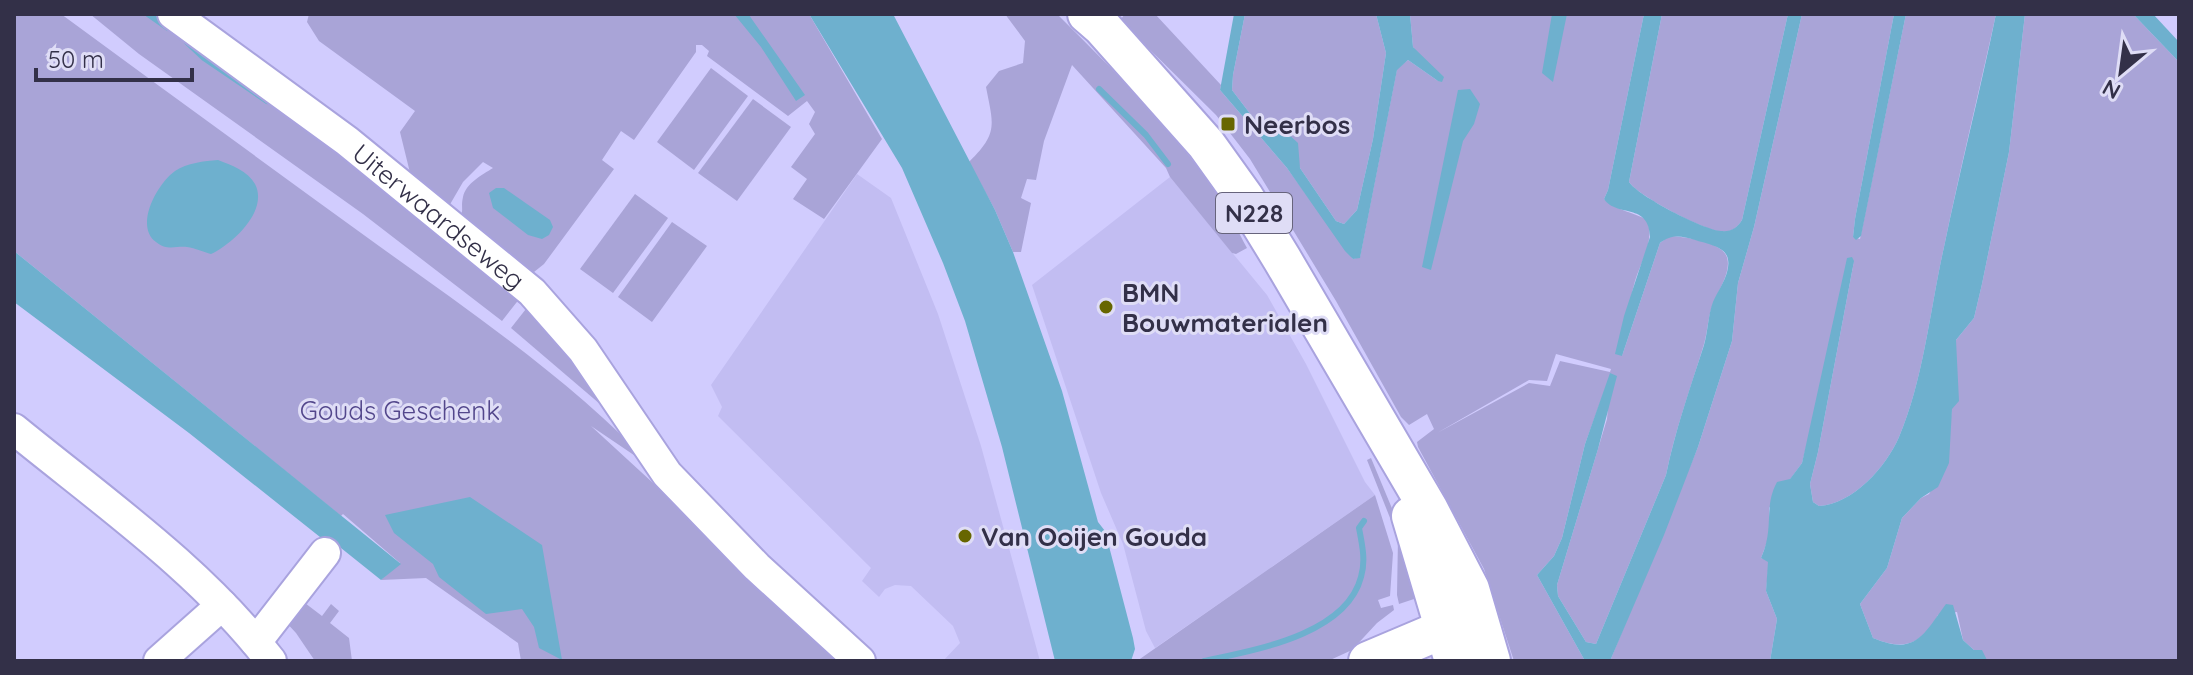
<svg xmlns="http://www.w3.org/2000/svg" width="2193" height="675" font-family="Quicksand,sans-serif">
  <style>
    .built { fill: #c2bdf2 }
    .green { fill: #a9a4d7; fill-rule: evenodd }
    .water { fill: #6eb0ce }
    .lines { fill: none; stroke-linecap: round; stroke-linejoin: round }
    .stream { stroke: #6eb0ce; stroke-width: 6 }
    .minor-casing { stroke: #a9a3de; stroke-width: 34 }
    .major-casing { stroke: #a9a3de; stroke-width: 42 }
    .minor { stroke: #fff; stroke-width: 30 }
    .major { stroke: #fff; stroke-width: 38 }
    .poi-dot { fill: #676600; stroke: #dfddf6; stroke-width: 3 }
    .labels { text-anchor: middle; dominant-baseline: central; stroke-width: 6; stroke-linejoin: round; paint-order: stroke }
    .shield { fill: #dfddf6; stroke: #67647c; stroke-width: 2 }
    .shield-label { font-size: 24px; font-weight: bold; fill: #333048 }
    .poi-label { font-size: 26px; font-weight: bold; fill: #333048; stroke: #dfddf6; text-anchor: start }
    .street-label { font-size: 26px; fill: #333048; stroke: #dfddf6 }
    .park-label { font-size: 26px; fill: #53478c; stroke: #dfddf6 }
  </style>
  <rect width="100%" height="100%" fill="#d1ccfe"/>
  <g class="built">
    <polygon points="857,174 891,198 938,314 981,446 1040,661 943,661 960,643 953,626 911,586 895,585 885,589 879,597 862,581 871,568 718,416 722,407 711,385"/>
    <polygon points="1170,177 1267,295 1306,364 1365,482 1375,495 1155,648 1146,631 1123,544 1101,493 1032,285"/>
  </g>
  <g class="green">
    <path d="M14,14h47c106,78 212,155 318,232 96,69 196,137 277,224l-65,-44 234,215 17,20h-321l-3,-18 -92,-65 -45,2 19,-17 -57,-49 -2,2 -327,-265z"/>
    <polygon points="90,14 161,14 524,293 502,321 363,214 139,54"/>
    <path d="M309,14h500l73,125 -58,80 -31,-20 14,-20 -16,-12 24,-33 -6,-10 6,-12 -8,-11 -19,15 -81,-60 2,-5 -7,-6h-6v7l-62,88 -13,-9 -19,29 12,9 -70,95 -10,8 -8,1 -70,-50c10,-13 4,-13 7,-26 3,-14 19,-22 30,-29l-10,-6 -20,20 -18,31 -31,-24 -14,-57 15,-21 -96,-70 -12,-19z"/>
    <path d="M1005,14h52c56,56 116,114 160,180 12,17 20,36 30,54l-11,6 -4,-1 -62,-76 -4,-9 -94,-103 -28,76 -8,39 -9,-1 -6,19 10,5 -10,49h-8l-18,-42 -26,-48c30,-29 24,-38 17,-75l13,-16 24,-8 2,-22z"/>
    <path d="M1125,14h30l66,71 -1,5 67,78 66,91 7,-2 37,-188 11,-9 30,21 -25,-34 -3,-33h234l-36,176 -4,9c10,11 30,13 43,21 8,21 -6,41 -12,61 -7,24 -9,51 -13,75l38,-113 9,-7c13,0 51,6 57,19 7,14 -7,34 -12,47 -6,12 -6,28 -10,42 -13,43 -29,86 -38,131l-70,169 -10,-2 -28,-46 -1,-11 50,-166 4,-46 -26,71 -23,94 -8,18 -17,19 48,86h-71l-30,-92 -66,-122 -1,-5 17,-13 -7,-15 -18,11 -8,-8 -65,-116 -86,-142 -34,-44 -91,-90 -4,-6zM1556,354l55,15 -1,3 -50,-11 -10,25 -21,-3 -92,50 92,-53 18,1z"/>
    <polygon points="1245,14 1376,14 1386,53 1373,139 1357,210 1344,224 1336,221 1300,168 1286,132 1270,131 1258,124 1232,90 1233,75"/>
    <path d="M1662,14h126l-46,206c-5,8 -10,12 -20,12 -17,-1 -84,-36 -93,-50z"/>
    <path d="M1802,14h92l-39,205 -2,18 7,2 46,-225h90c-17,78 -36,155 -52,233 -14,62 -20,131 -45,190 -13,30 -46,67 -80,69l-6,-4 -3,-18 8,-32 36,-191 -52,202 -33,45 1,26 -9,24 8,3 -3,30 11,28 -7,42h-160l88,-214 34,-106 6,-58 16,-56z"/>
    <path d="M2025,14h108l46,48v599h-193l-23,-21 -6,-28 -19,3c-16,30 -35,36 -65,23l-13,-34 27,-36 15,-50 19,-20 8,-4 19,-31 8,-123 18,-22 8,-34 27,-132z"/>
    <polygon points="711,68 748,96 694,170 657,142"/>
    <polygon points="753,99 791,127 737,201 698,173"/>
    <polygon points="635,194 668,218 613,293 580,269"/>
    <polygon points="672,222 707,246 652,322 618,297"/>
    <polygon points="533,300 607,410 511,328"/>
    <polygon points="1371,458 1396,518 1420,597 1399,604 1397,595 1398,538 1367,460"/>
    <polygon points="1375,495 1393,553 1390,596 1378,600 1381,608 1393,605 1394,610 1377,623 1352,650 1328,661 1137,661"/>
    <polygon points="301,600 322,616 331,604 339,611 330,623 349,638 352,661 315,661 296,633 284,620"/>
  </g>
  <g class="water">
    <polygon points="734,14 749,15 805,95 796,101 761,47"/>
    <polygon points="809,14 893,14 995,210 1013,252 1062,391 1098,522 1105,531 1133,638 1135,649 1131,661 1055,661 1002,447 965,321 943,263 902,168"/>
    <polygon points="1234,14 1245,14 1233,75 1232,90 1258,124 1270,131 1286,132 1298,143 1300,168 1336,221 1344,224 1357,210 1373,139 1386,53 1376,14 1410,14 1413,47 1444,77 1442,82 1438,81 1408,60 1397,70 1360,258 1353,259 1345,251 1287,168 1220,90"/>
    <polygon points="1552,14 1567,14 1553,82 1542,73"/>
    <path d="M1644,14h18l-33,168c9,14 75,48 92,49 10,1 16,-3 21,-11l46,-206h14l-48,213 -16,56 -6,58 -34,106 -34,88 -54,126h-25l-48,-86 17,-19 8,-18 23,-94 25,-71 7,3 -19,73 -41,136 1,11 28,46 10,2 70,-169c9,-44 24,-87 38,-130 4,-14 4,-30 9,-43 5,-12 20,-31 14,-46 -4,-10 -23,-13 -32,-16 -14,-4 -23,-6 -35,3l-38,113 -7,-2 9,-38 26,-79c-1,-35 -33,-19 -46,-38l4,-9z"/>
    <polygon points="1894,14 1906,14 1861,236 1856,240 1853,237 1855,219"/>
    <path d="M1996,14h29l-16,138 -27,132 -8,34 -18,22 3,61 -7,8 -3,54 -11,24 -17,11 -19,20 -15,50 -27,36 13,34c43,18 50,-3 73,-34l7,1 10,35 11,10h8l5,10 -217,1 7,-42 -11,-28 2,-29 -7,-4c14,-31 2,-50 16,-76l13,-3 12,-16 45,-205 5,-1 2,4 -36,191 -8,32 3,18 6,4c34,-2 67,-39 80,-69 25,-59 31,-128 45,-190 16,-78 36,-155 52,-233z"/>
    <polygon points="2133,14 2153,14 2179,42 2179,62"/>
    <polygon points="1470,89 1480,104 1474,124 1463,141 1431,270 1422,267 1458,90"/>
    <path d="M218,160c13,5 30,11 37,24 14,27 -23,60 -44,70 -7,-2 -16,-6 -24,-7 -12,-1 -20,4 -31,-5 -22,-16 1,-58 19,-71 12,-8 29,-10 43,-11z"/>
    <polygon points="496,188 504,188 550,220 553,227 549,235 542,239 528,235 493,208 489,193"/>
    <polygon points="14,251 401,564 381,580 341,548 320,537 189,433 14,302"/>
    <polygon points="470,497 542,545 562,660 539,648 534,627 522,609 486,614 439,577 433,564 394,533 385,515"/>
  </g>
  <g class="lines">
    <g class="stream">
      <polyline points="148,14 168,28"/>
      <polyline points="187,42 204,58 267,101"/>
      <polyline points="1099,89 1146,135 1168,164"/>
      <path d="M1204,661c50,-11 142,-26 157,-84 5,-16 1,-33 -2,-49l5,-7"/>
    </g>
    <defs>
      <g id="minor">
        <path id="s1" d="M173,14l174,127 185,151 51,58 84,124 90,93 103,94"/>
        <path d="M14,429c88,72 187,141 257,232"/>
        <polyline points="256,642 325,553"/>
        <polyline points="159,661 222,605"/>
      </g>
      <g id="major">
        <polyline points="1087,14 1102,27 1206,144 1244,197 1282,259 1428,508 1470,589 1491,661"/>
        <polyline points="1411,516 1454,661"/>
        <polyline points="1368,661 1446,628 1470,633"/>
      </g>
    </defs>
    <use href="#minor" class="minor-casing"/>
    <use href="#major" class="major-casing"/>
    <use href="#minor" class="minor"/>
    <use href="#major" class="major"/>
  </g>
  <g class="poi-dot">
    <rect x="1220" y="116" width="16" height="16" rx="4"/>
    <circle cx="1106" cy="307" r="8"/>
    <circle cx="965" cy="536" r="8"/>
  </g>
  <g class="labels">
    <rect class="shield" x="1216" y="193" width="76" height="40" rx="6"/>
    <g class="shield-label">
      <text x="1254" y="213">N228</text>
    </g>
    <g class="poi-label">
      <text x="1244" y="124">Neerbos</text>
      <text x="1122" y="292">BMN<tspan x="1122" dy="30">Bouwmaterialen</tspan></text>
      <text x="981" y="536">Van Ooijen Gouda</text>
    </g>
    <g class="street-label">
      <text stroke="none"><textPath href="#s1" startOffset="334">Uiterwaardseweg</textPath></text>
    </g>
    <g class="park-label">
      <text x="400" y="410">Gouds Geschenk</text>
    </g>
  </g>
  <rect width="2193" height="675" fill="none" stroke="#333048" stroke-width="32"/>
  <g transform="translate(2121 72) rotate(209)" stroke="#dfddf6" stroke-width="6" paint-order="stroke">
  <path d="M0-6L14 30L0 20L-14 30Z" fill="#333048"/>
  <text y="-12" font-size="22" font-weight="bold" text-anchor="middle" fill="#333048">N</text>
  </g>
  <path d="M36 68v12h156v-12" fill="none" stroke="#333048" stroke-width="4"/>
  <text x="48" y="68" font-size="24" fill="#333048" stroke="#dfddf6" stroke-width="6" paint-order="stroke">50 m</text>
</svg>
